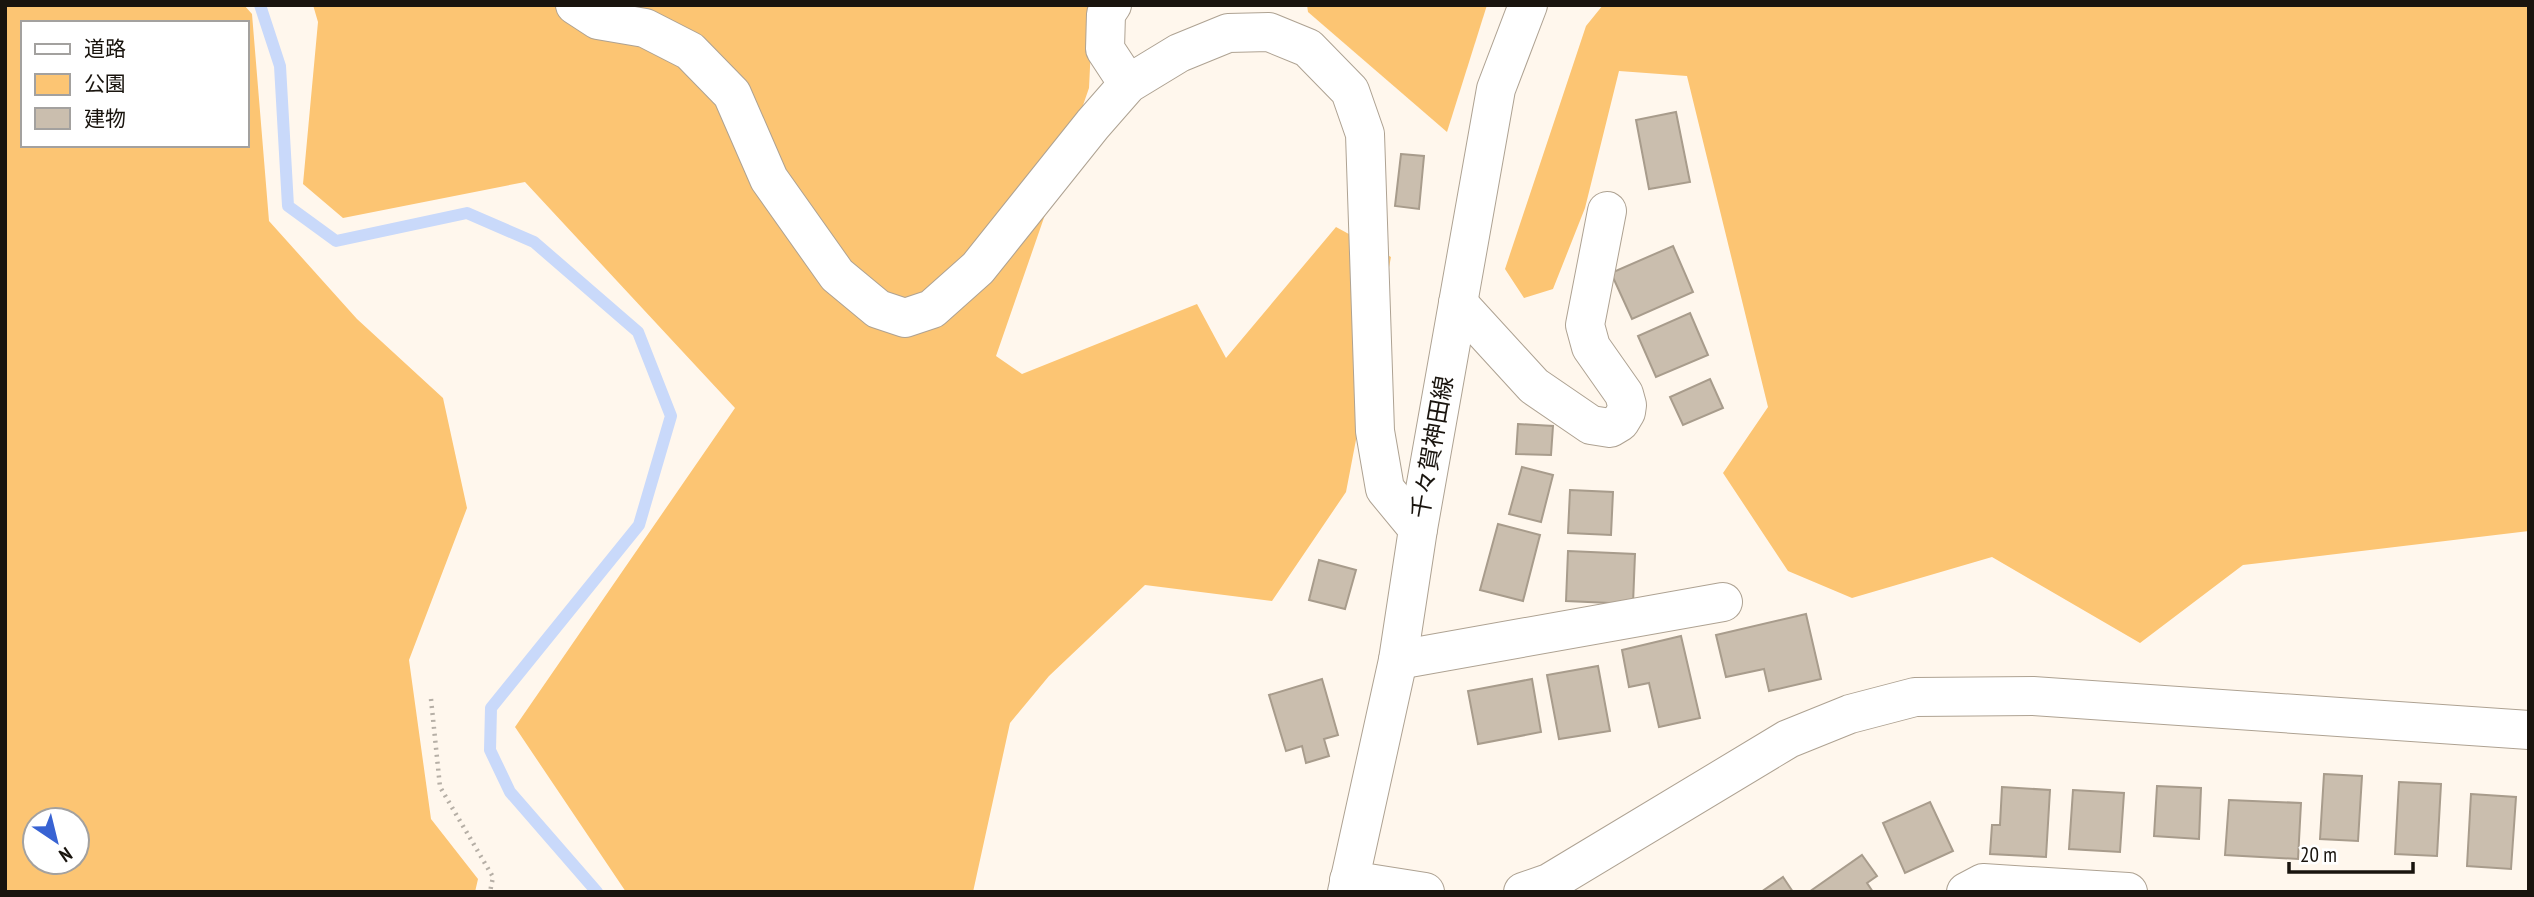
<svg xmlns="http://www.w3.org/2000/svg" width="2534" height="897" font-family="'PT Sans Narrow','Noto Sans JP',sans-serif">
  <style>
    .green { fill: #fcc573; fill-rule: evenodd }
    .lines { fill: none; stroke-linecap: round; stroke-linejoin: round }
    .stream { stroke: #c9d9fa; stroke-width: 12 }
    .building { fill: #cabeae; stroke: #a89c8c; stroke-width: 2 }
    .minor-casing { stroke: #aea292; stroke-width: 40 }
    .major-casing { stroke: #aea292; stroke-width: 40 }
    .path { stroke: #b6afa6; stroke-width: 4.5; stroke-dasharray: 2 5; stroke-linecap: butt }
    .minor { stroke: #fff; stroke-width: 38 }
    .major { stroke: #fff; stroke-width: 38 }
    .labels { text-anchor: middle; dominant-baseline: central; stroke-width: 6; stroke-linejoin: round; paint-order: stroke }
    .street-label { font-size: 24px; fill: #19140e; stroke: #fff }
  </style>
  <rect width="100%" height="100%" fill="#fff7ed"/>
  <g class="green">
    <path d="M5,5h239l8,9 17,207 88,98 86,79 24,110 -58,152 22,159 47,60 -3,13h-470zM23,23h224v122h-224zM77,820v42h-42v-42z"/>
    <polygon points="313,5 1093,5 1089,88 996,356 1022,374 1197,304 1226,358 1336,227 1391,257 1346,492 1272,601 1145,585 1049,676 1010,723 973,892 626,892 515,727 735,408 525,182 343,218 303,184 318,22"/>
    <polygon points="1307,5 1487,5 1447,132 1308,12"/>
    <polygon points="1603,5 2529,5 2529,531 2243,565 2140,643 1992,557 1852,598 1788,571 1723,473 1768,407 1687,76 1619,71 1585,208 1553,289 1524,298 1505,269 1586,26"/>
  </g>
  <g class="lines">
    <polyline class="stream" points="260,5 280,66 288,206 336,241 467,213 534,242 638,332 671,416 639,525 491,708 490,750 510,792 597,892"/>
  </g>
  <g class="building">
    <polygon points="1676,112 1690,182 1649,189 1636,120"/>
    <polygon points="1401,154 1424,156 1419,209 1395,206"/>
    <polygon points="1673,246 1693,292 1632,319 1611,273"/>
    <polygon points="1690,313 1708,355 1656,377 1638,336"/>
    <polygon points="1710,379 1723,408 1683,425 1670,397"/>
    <polygon points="1518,424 1553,426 1551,455 1516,454"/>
    <polygon points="1522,467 1553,475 1541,522 1509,514"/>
    <polygon points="1570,490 1613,492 1611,535 1568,533"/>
    <polygon points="1498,524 1540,535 1523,601 1480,590"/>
    <polygon points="1568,551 1635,554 1633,604 1566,601"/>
    <polygon points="1319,560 1356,570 1345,609 1309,600"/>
    <polygon points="1806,614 1821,679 1769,691 1764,669 1726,677 1716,635"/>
    <polygon points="1681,636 1700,718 1659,727 1649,683 1629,687 1622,650"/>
    <polygon points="1598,666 1610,731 1559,739 1547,675"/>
    <polygon points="1322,679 1338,735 1324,739 1329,756 1306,763 1302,746 1286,751 1269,695"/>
    <polygon points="1532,679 1541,732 1478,744 1468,691"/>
    <polygon points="2324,774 2362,776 2358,841 2320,839"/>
    <polygon points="2399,782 2441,784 2437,856 2395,854"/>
    <polygon points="2157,786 2201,788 2199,839 2154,836"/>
    <polygon points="2002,787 2050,790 2046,857 1990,854 1992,825 2000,825"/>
    <polygon points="2073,790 2124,793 2120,852 2069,849"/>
    <polygon points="2471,794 2516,797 2511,869 2467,866"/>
    <polygon points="2229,800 2301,803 2298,859 2225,855"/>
    <polygon points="1930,802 1953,851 1905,873 1883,823"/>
    <polygon points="1862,855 1877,876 1867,883 1873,892 1809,892"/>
    <polygon points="1783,877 1793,892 1761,892"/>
  </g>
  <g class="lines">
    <defs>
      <g id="minor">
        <polyline points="575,5 598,20 645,28 690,51 732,94 769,179 837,275 878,309 905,318 932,309 978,268 1093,124 1128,84 1179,53 1228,33 1269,32 1308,48 1350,91 1365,134 1375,431 1385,489 1418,529"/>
        <polyline points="1112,5 1106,14 1105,49 1128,84"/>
        <polyline points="1458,303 1534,386 1591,425 1610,428 1620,422 1626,412 1627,405 1624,394 1591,347 1585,325 1607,211"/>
        <polyline points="1398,660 1723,602"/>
        <polyline points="1349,880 1425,892"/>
        <polyline points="1523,892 1549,883 1788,739 1850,714 1915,697 2033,696 2529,730"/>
        <polyline points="1966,892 1983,883 2128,892"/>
      </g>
      <polyline id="major" points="1347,892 1398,660 1418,529 1496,89 1528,5"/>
    </defs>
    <use href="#minor" class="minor-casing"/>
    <use href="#major" class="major-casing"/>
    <polyline class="path" points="431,699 440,787 493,877 490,892"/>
    <use href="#minor" class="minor"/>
    <use href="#major" class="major"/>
  </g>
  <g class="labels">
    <g class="street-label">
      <text transform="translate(1432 447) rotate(-80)">千々賀神田線</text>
    </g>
  </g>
  <rect width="2534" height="897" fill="none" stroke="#19140e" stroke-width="14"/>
  <rect x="21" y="21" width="228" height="126" fill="#ffffff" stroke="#a3a19f" stroke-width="2"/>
  <rect x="35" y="44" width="35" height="10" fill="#ffffff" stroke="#a3a19f" stroke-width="2"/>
  <text x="84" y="56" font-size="21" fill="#19140e">道路</text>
  <rect x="35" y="74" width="35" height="21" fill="#fcc573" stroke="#a3a19f" stroke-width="2"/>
  <text x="84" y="91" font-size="21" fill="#19140e">公園</text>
  <rect x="35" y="108" width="35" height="21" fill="#cabeae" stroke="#a3a19f" stroke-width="2"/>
  <text x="84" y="126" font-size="21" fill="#19140e">建物</text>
  <g transform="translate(56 841) rotate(145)"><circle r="33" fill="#ffffff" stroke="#a3a19f" stroke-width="2"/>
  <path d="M0-5L12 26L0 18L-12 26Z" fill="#3863d3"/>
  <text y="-10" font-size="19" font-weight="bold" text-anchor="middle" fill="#19140e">N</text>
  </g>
  <path d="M2289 862v10h124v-10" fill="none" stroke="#19140e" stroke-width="3.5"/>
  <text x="2300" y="862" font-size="21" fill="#19140e" stroke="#ffffff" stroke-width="5" paint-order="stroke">20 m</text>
</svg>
